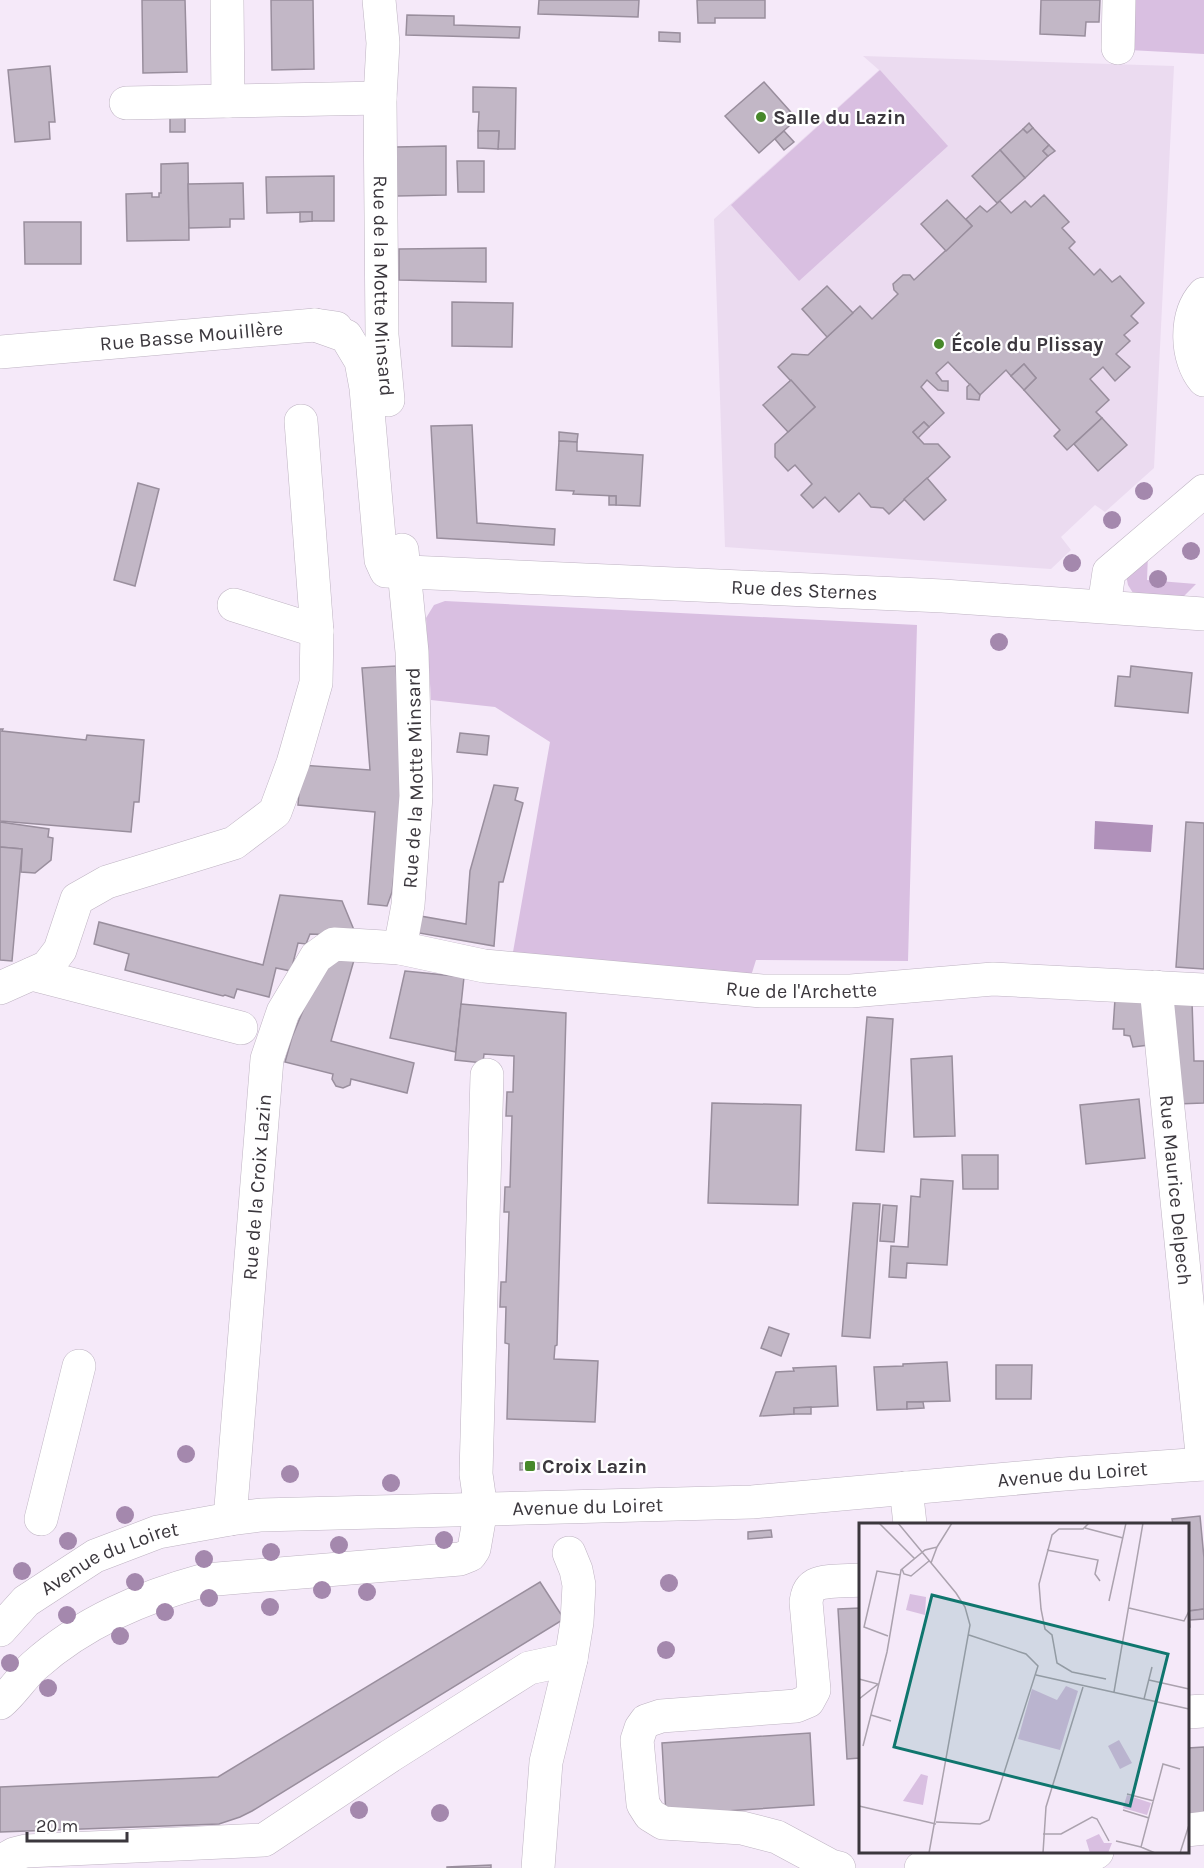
<svg xmlns="http://www.w3.org/2000/svg" width="1204" height="1868" font-family="Karla,sans-serif">
  <style>
    .built { fill: #ebdbf0 }
    .green { fill: #d9bfe1 }
    .water { fill: #b091ba }
    .building { fill: #c2b7c6; stroke: #998e9d; stroke-width: 1.5 }
    .lines { fill: none; stroke-linecap: round; stroke-linejoin: round }
    .minor-casing { stroke: #beb3c2; stroke-width: 34 }
    .major-casing { stroke: #beb3c2; stroke-width: 34 }
    .minor { stroke: #fff; stroke-width: 33 }
    .major { stroke: #fff; stroke-width: 33 }
    .tree { fill: #a488ad }
    .poi-dot { fill: #47882a; stroke: #fff; stroke-width: 2 }
    .labels { text-anchor: middle; dominant-baseline: central; stroke-width: 4.5; stroke-linejoin: round; paint-order: stroke }
    .poi-label { font-size: 20px; font-weight: bold; fill: #3b373d; stroke: #fff; text-anchor: start }
    .street-label { font-size: 20px; fill: #3b373d; stroke: #fff }
    .inset-road { fill: none; stroke: #aba2ae; stroke-width: 1.5 }
    .view { fill: #0f766e; fill-opacity: 0.15; stroke: #0f766e; stroke-width: 3 }
    .inset-edge { fill: none; stroke: #3b373d; stroke-width: 3 }
  </style>
  <rect width="100%" height="100%" fill="#f5e9f9"/>
  <polygon class="built" points="863,56 1174,66 1154,468 1105,512 1095,505 1061,537 1071,550 1051,569 725,547 714,219 879,70"/>
  <g class="green">
    <polygon points="1131,0 1204,0 1204,54 1129,50"/>
    <polygon points="880,70 948,146 799,281 731,205"/>
    <polygon points="1148,554 1147,580 1196,584 1183,597 1133,593 1128,585 1126,575"/>
    <polygon points="445,601 917,625 908,961 756,960 751,976 513,952 550,742 495,707 431,700 426,618 434,605"/>
  </g>
  <polygon class="water" points="1095,821 1153,825 1151,852 1094,849"/>
  <g class="building">
    <polygon points="142,0 185,0 187,72 143,73"/>
    <polygon points="271,0 313,0 314,69 272,70"/>
    <polygon points="539,0 639,0 638,17 538,14"/>
    <polygon points="697,0 765,0 765,18 715,18 715,23 698,23"/>
    <polygon points="1041,0 1100,0 1099,22 1086,22 1085,36 1040,34"/>
    <polygon points="407,15 454,16 454,25 520,27 519,38 406,35"/>
    <polygon points="659,32 680,33 680,42 659,41"/>
    <polygon points="50,66 55,122 49,122 50,139 15,142 8,70"/>
    <polygon points="764,82 797,119 759,153 725,116"/>
    <polygon points="473,87 516,88 515,149 498,149 499,131 478,131 479,112 473,112"/>
    <rect x="170" y="118" width="15" height="14"/>
    <polygon points="1029,123 1033,128 1027,133 1023,129"/>
    <polygon points="1033,128 1049,145 1043,151 1048,156 1025,178 1000,150 1023,129 1027,133"/>
    <polygon points="478,131 499,131 498,149 478,148"/>
    <polygon points="784,131 794,142 784,150 775,139"/>
    <polygon points="1049,145 1055,151 1048,156 1043,151"/>
    <polygon points="446,146 446,195 397,196 396,147"/>
    <polygon points="1000,150 1025,178 997,203 972,176"/>
    <polygon points="457,161 484,161 484,192 458,192"/>
    <polygon points="188,163 189,240 127,241 126,194 152,193 152,197 159,197 159,193 161,193 161,164"/>
    <polygon points="334,176 334,221 312,221 312,212 267,213 266,177"/>
    <polygon points="243,183 244,219 230,219 230,227 189,228 188,184"/>
    <polygon points="1044,195 1069,222 1062,228 1075,242 1069,248 1094,275 1100,269 1112,282 1120,276 1144,303 1131,316 1138,323 1124,335 1130,341 1116,354 1130,367 1115,381 1103,367 1090,379 1109,400 1096,412 1102,418 1067,450 1054,436 1060,430 1024,390 1036,378 1024,364 1011,376 1006,370 980,395 948,362 936,373 942,381 948,381 948,391 938,390 927,380 921,387 944,413 929,427 924,422 913,432 924,444 938,444 950,457 889,514 883,508 871,507 859,493 839,512 825,497 813,508 801,495 812,484 795,465 788,471 775,457 775,444 815,407 778,367 792,354 808,355 860,306 872,319 898,294 894,290 893,284 903,275 910,275 914,280 972,226 966,219 980,206 987,212 1000,201 1011,213 1025,201 1031,207"/>
    <polygon points="947,200 972,226 946,251 921,224"/>
    <polygon points="300,212 312,212 312,221 300,222"/>
    <polygon points="24,222 81,222 81,264 25,264"/>
    <polygon points="486,248 486,282 399,280 399,249"/>
    <polygon points="827,286 853,313 827,337 802,309"/>
    <polygon points="452,302 513,303 512,347 452,346"/>
    <polygon points="1024,364 1036,378 1024,390 1011,376"/>
    <polygon points="791,380 815,407 788,432 763,405"/>
    <polygon points="970,384 980,395 979,400 967,399 967,387"/>
    <polygon points="1102,418 1127,445 1098,471 1074,444"/>
    <polygon points="924,422 929,427 918,438 913,432"/>
    <polygon points="472,425 477,523 555,529 554,545 437,538 431,426"/>
    <polygon points="559,432 578,434 577,442 559,441"/>
    <polygon points="559,441 577,442 577,451 643,455 640,506 616,505 616,496 573,494 574,491 556,490"/>
    <polygon points="927,478 946,500 924,520 904,499"/>
    <polygon points="138,483 159,489 135,586 114,580"/>
    <rect x="609" y="496" width="7" height="9"/>
    <polygon points="396,666 402,757 400,821 392,892 387,906 368,904 375,812 298,805 301,765 370,770 362,668"/>
    <polygon points="1131,666 1192,673 1188,713 1115,706 1118,676 1130,677"/>
    <polygon points="0,729 3,729 2,731 86,740 87,735 144,740 139,802 134,802 131,832 0,821"/>
    <polygon points="460,733 489,736 487,755 457,752"/>
    <polygon points="494,785 518,788 515,800 523,803 503,882 499,882 494,946 419,933 420,916 466,924 470,871"/>
    <polygon points="0,822 49,829 48,837 53,838 51,860 35,873 21,872 22,849 0,847"/>
    <polygon points="1186,822 1204,823 1204,969 1176,967"/>
    <polygon points="0,847 22,849 12,961 0,960"/>
    <polygon points="280,895 342,901 354,930 338,935 310,934 306,944 298,943 291,971 276,968 269,997 237,989 234,998 225,995 223,996 125,970 129,954 94,944 99,922 263,965"/>
    <polygon points="335,956 354,960 331,1041 414,1063 407,1093 351,1079 350,1085 343,1088 336,1086 332,1079 333,1074 285,1062 292,1037 307,1001"/>
    <polygon points="405,971 464,977 456,1052 390,1038"/>
    <polygon points="1115,999 1145,1002 1149,1045 1133,1047 1130,1036 1124,1035 1124,1029 1113,1029"/>
    <polygon points="1166,999 1192,1001 1194,1061 1204,1061 1204,1103 1177,1104"/>
    <polygon points="461,1004 566,1013 557,1345 555,1346 554,1359 598,1361 595,1422 507,1419 509,1344 505,1343 506,1307 500,1307 501,1282 506,1282 509,1212 504,1212 505,1187 510,1187 512,1116 506,1116 507,1092 513,1092 514,1056 484,1054 483,1063 455,1060"/>
    <polygon points="867,1017 893,1019 884,1152 856,1150"/>
    <polygon points="952,1056 955,1136 914,1137 911,1059"/>
    <polygon points="1139,1099 1145,1158 1086,1164 1080,1105"/>
    <polygon points="712,1103 801,1105 798,1205 708,1203"/>
    <polygon points="962,1155 998,1155 998,1189 963,1189"/>
    <polygon points="921,1179 953,1181 947,1265 907,1263 906,1278 889,1277 891,1246 908,1247 911,1196 920,1197"/>
    <polygon points="853,1203 880,1204 870,1338 842,1336"/>
    <polygon points="883,1205 897,1206 894,1242 880,1241"/>
    <polygon points="769,1327 789,1334 781,1356 761,1348"/>
    <polygon points="947,1362 950,1401 907,1402 907,1409 877,1410 874,1367 903,1366 903,1364"/>
    <polygon points="996,1365 1032,1365 1031,1399 996,1399"/>
    <polygon points="836,1366 838,1406 794,1408 794,1414 760,1416 776,1372 794,1371 793,1368"/>
    <polygon points="907,1402 923,1402 924,1408 907,1409"/>
    <polygon points="811,1407 811,1414 794,1414 794,1408"/>
    <polygon points="520,1463 539,1463 539,1469 520,1470"/>
    <polygon points="1200,1516 1204,1558 1204,1609 1189,1611 1190,1627 1188,1627 1188,1524 1173,1524 1172,1519"/>
    <polygon points="771,1530 772,1537 748,1539 748,1532"/>
    <polygon points="540,1582 564,1619 252,1811 240,1817 219,1824 0,1832 0,1787 218,1777"/>
    <polygon points="860,1608 860,1758 847,1759 838,1609"/>
    <polygon points="1204,1609 1204,1619 1190,1620 1189,1611"/>
    <polygon points="810,1733 814,1805 666,1815 662,1743"/>
    <polygon points="1204,1747 1204,1819 1188,1820 1188,1748"/>
    <polygon points="491,1865 491,1868 447,1868 447,1867"/>
  </g>
  <g class="lines">
    <defs>
      <g id="minor">
        <polyline points="227,0 228,101"/>
        <path id="s1" d="M379,0l4,43 -3,55 2,237 6,65"/>
        <polyline points="1118,48 1119,0"/>
        <polyline points="126,103 380,98"/>
        <path d="M1204,294c-20,22 -18,65 0,86"/>
        <path id="s2" d="M315,325l31,11 15,25 5,27 15,172 5,11 557,25 261,18"/>
        <path id="s3" d="M0,352l315,-27 21,3"/>
        <polyline points="234,605 317,631"/>
        <polyline points="1104,606 1109,572 1204,491"/>
        <path id="s4" d="M400,948l8,-43 8,-109 -4,-144 -10,-102"/>
        <polyline points="32,974 241,1028"/>
        <path id="s5" d="M1156,987l47,477"/>
        <polyline points="0,988 47,967 60,950 77,899 107,882 234,843 275,812 293,763 316,683 317,631 301,421"/>
        <polyline points="906,1488 910,1524"/>
        <polyline points="41,1519 79,1366"/>
        <path id="s6" d="M230,1519l37,-460 16,-47 33,-55 18,-13 66,4 84,18 278,25h89l142,-12 211,11"/>
        <path d="M0,1703c13,-11 22,-26 34,-37 49,-44 109,-69 171,-86l255,-21 10,-4 4,-6 7,-40 -5,-35 11,-399"/>
        <polyline points="1188,1712 1204,1711"/>
        <polyline points="1188,1830 1204,1828"/>
        <polyline points="0,1862 14,1854 26,1851 264,1840 390,1756 529,1668 571,1659"/>
        <polyline points="538,1868 546,1762 571,1659 577,1622 579,1585 576,1570 569,1553"/>
        <path d="M839,1868l-8,-2 -54,-29 -35,-9 -79,-5 -13,-8 -7,-11 -6,-64 4,-12 5,-7 15,-5 135,-10 12,-5 6,-11 -8,-88c1,-6 2,-13 9,-17 10,-5 33,-4 45,-5"/>
        <polyline points="921,1868 1087,1858 1097,1852"/>
      </g>
      <g id="major">
        <path id="s7" d="M0,1630l26,-29 69,-45 63,-24 72,-13 31,-4 491,-13 312,-28 140,-10"/>
      </g>
    </defs>
    <use href="#minor" class="minor-casing"/>
    <use href="#major" class="major-casing"/>
    <use href="#minor" class="minor"/>
    <use href="#major" class="major"/>
  </g>
  <g class="tree">
    <circle cx="1144" cy="491" r="9"/>
    <circle cx="1112" cy="520" r="9"/>
    <circle cx="1191" cy="551" r="9"/>
    <circle cx="1072" cy="563" r="9"/>
    <circle cx="1158" cy="579" r="9"/>
    <circle cx="999" cy="642" r="9"/>
    <circle cx="186" cy="1454" r="9"/>
    <circle cx="290" cy="1474" r="9"/>
    <circle cx="391" cy="1483" r="9"/>
    <circle cx="125" cy="1515" r="9"/>
    <circle cx="444" cy="1540" r="9"/>
    <circle cx="68" cy="1541" r="9"/>
    <circle cx="339" cy="1545" r="9"/>
    <circle cx="271" cy="1552" r="9"/>
    <circle cx="204" cy="1559" r="9"/>
    <circle cx="22" cy="1571" r="9"/>
    <circle cx="135" cy="1582" r="9"/>
    <circle cx="669" cy="1583" r="9"/>
    <circle cx="322" cy="1590" r="9"/>
    <circle cx="367" cy="1592" r="9"/>
    <circle cx="209" cy="1598" r="9"/>
    <circle cx="270" cy="1607" r="9"/>
    <circle cx="165" cy="1612" r="9"/>
    <circle cx="67" cy="1615" r="9"/>
    <circle cx="120" cy="1636" r="9"/>
    <circle cx="666" cy="1650" r="9"/>
    <circle cx="10" cy="1663" r="9"/>
    <circle cx="48" cy="1688" r="9"/>
    <circle cx="359" cy="1810" r="9"/>
    <circle cx="440" cy="1813" r="9"/>
  </g>
  <g class="poi-dot">
    <circle cx="761" cy="117" r="6"/>
    <circle cx="939" cy="344" r="6"/>
    <rect x="524" y="1460" width="12" height="12" rx="3"/>
  </g>
  <g class="labels">
    <g class="poi-label">
      <text x="773" y="117">Salle du Lazin</text>
      <text x="951" y="344">École du Plissay</text>
      <text x="542" y="1466">Croix Lazin</text>
    </g>
    <g class="street-label">
      <text stroke="none"><textPath href="#s1" startOffset="286">Rue de la Motte Minsard</textPath></text>
      <text stroke="none"><textPath href="#s3" startOffset="192">Rue Basse Mouillère</textPath></text>
      <text stroke="none"><textPath href="#s2" startOffset="693">Rue des Sternes</textPath></text>
      <text stroke="none"><textPath href="#s4" startOffset="171">Rue de la Motte Minsard</textPath></text>
      <text stroke="none"><textPath href="#s6" startOffset="1068">Rue de l'Archette</textPath></text>
      <text stroke="none"><textPath href="#s6" startOffset="333">Rue de la Croix Lazin</textPath></text>
      <text stroke="none"><textPath href="#s5" startOffset="204">Rue Maurice Delpech</textPath></text>
      <text stroke="none"><textPath href="#s7" startOffset="1106">Avenue du Loiret</textPath></text>
      <text stroke="none"><textPath href="#s7" startOffset="620">Avenue du Loiret</textPath></text>
      <text stroke="none"><textPath href="#s7" startOffset="134">Avenue du Loiret</textPath></text>
    </g>
  </g>
  <g transform="translate(859 1523)">
    <rect width="330" height="330" fill="#f5e9f9"/>
    <path d="M51,71l16,3 -1,18 -19,-5zM207,163l12,5 -18,59 -42,-11 14,-50 25,11zM260,217l13,23 -12,6 -12,-23zM62,251l7,2 -5,29 -20,-4zM268,272l24,8 -4,12 -24,-7zM240,311l5,9h8l-4,10h-18l-4,-13z" fill="#d9bfe1"/>
    <path class="inset-road" d="M20,0l36,36M39,0l58,70 9,14 5,18 -41,228M230,0l-6,6h-24l-7,6 -13,49 2,25 4,20 7,6 5,28 15,9 34,7M226,5l38,10M78,24l15,-24M188,27l51,10 -3,14 5,7M43,46l2,5 7,2 18,-15M250,78l17,-78M270,85l55,13 5,-10M29,113l-24,-9 13,-56 23,4M177,152l153,34M0,156l19,5 -19,15M290,157l40,9M255,169l29,-169M285,176l8,-32M12,192l20,6M4,223l24,-94 14,-82 24,-20 12,-3 -6,16M268,271l27,7M0,283l77,18M264,287l26,8M77,299l44,2 9,-4 49,-154 -12,-12 -57,-19M184,311h18l31,-17 5,2 12,22M257,318l25,6M184,330l3,-46 37,-120M296,330l-14,-6 22,-83 17,5M321,330l9,-28"/>
    <path class="view" d="M73,72l236,59 -38,152 -236,-59z"/>
    <rect width="330" height="330" class="inset-edge"/>
  </g>
  <path d="M27 1832v9h100v-9" fill="none" stroke="#3b373d" stroke-width="3"/>
  <text x="36" y="1832" font-size="18" fill="#3b373d" stroke="#ffffff" stroke-width="4.5" paint-order="stroke">20 m</text>
</svg>
